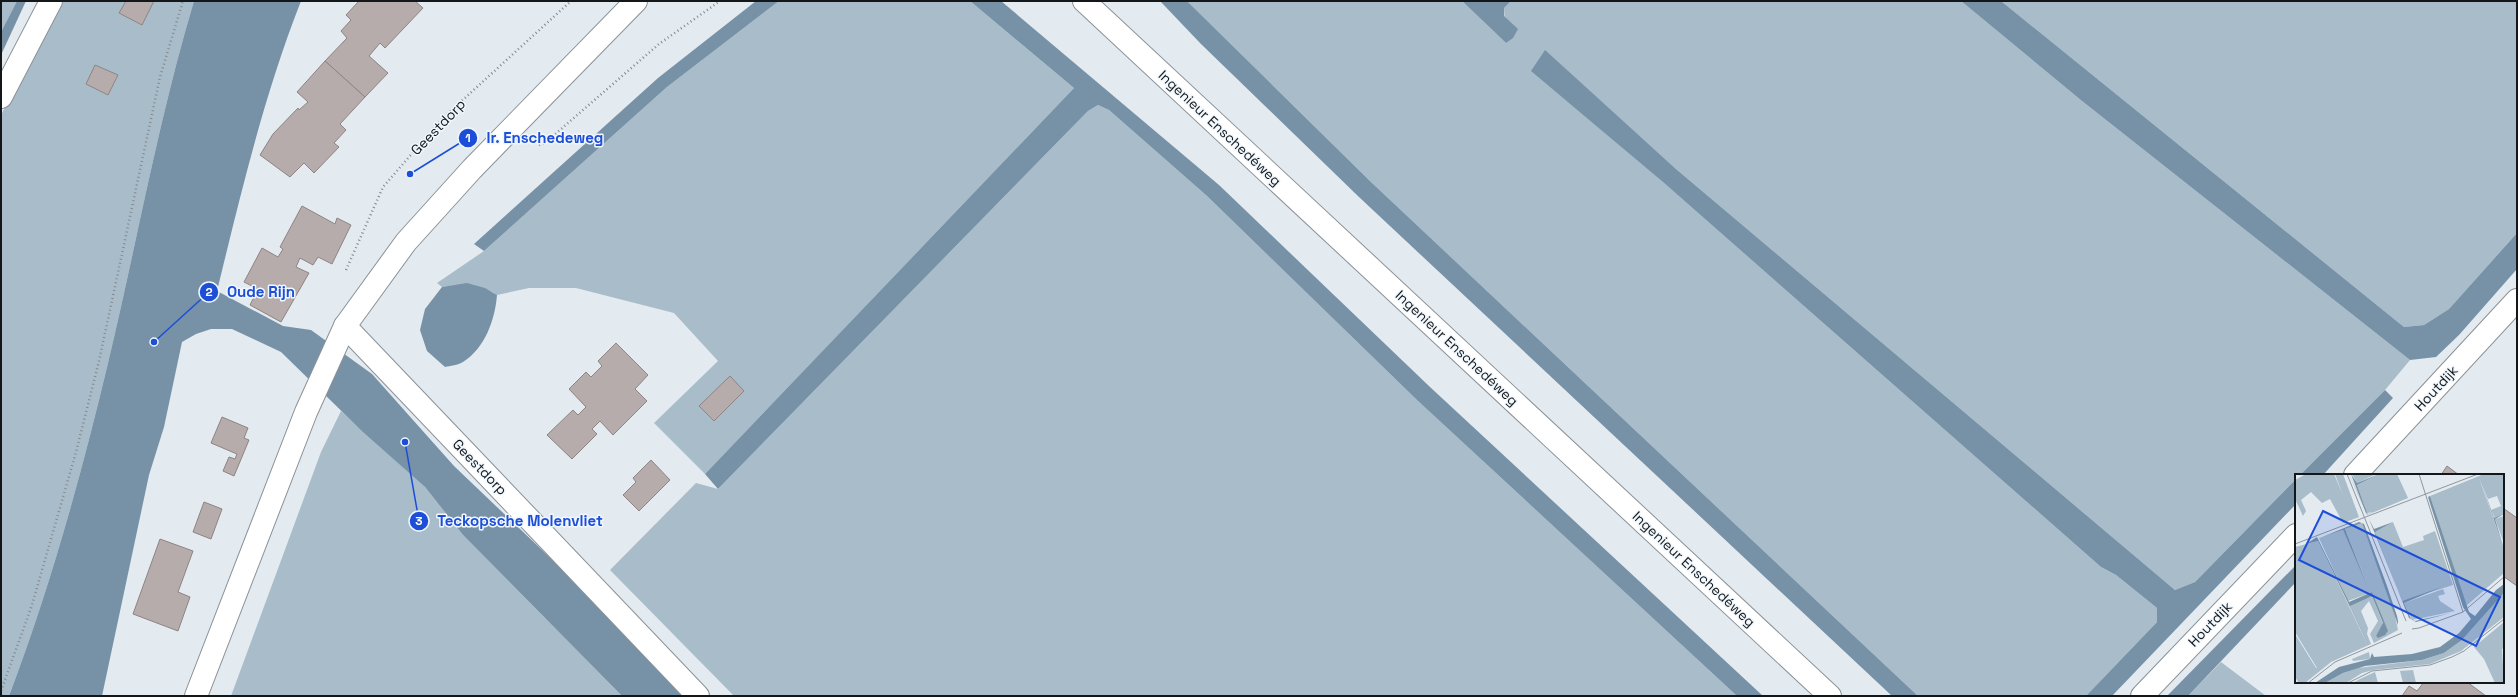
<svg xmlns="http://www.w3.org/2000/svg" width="2518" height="697" font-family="'Space Grotesk',sans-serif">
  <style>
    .green { fill: #a9bcca }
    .water { fill: #7792a7 }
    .building { fill: #b6acab; stroke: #8d8483 }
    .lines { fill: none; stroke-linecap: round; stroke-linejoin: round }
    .minor-casing { stroke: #8b9297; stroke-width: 24 }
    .secondary-casing { stroke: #8b9297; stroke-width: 24 }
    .primary-casing { stroke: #8b9297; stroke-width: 24 }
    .path { stroke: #84898d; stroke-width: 2.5; stroke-dasharray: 1 3; stroke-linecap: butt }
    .minor { stroke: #fff; stroke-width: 22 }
    .secondary { stroke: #fff; stroke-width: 22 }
    .primary { stroke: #fff; stroke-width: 22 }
    .labels { text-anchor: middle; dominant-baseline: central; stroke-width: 3; stroke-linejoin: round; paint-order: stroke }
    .street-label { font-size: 14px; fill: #141719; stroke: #f0f7fd }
    .inset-road { fill: none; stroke: #90969a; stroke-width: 1 }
    .view { fill: #1d4ed8; fill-opacity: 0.15; stroke: #1d4ed8; stroke-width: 2 }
    .inset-edge { fill: none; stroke: #141719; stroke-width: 2 }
    .leader { fill: none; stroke: #1d4ed8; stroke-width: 1.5 }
    .callout-dot { fill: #1d4ed8; stroke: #f0f7fd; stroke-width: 1.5 }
    .mark-label { font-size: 12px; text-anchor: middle; font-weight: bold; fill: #fff }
    .callout-label { font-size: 15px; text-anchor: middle; font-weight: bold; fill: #1d4ed8; stroke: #f0f7fd; stroke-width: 3; stroke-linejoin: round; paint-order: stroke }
  </style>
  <rect width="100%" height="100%" fill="#e3eaf0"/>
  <g class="green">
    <polygon points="1,1 17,1 1,32"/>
    <path d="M61,1h133c-36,120 -57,241 -86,362 -27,113 -58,225 -99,333h-8v-581z"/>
    <path d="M779,1h191l104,87 -369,386 -51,-51 64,-62 -44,-48 -98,-25h-47l-32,7c-19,-12 -33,-11 -55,-8l-5,-4 47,-32 183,-164z"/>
    <polygon points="1187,1 1462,1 1506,43 1504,8 1511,1 1961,1 2082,101 2410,360 2385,390 2300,475 2296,475 2296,479 2195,582 2175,590 1676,169 1545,51 1532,71 1664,183 2101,567 2116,575 2157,608 2157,622 2086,696 1918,696 1371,182"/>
    <polygon points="2001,1 2517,1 2517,233 2449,309 2424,325 2404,327"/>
    <polygon points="1098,105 1109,110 1207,196 1418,401 1737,696 734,696 610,570 696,483 718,489 1088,111"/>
    <polygon points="341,411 425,487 463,535 622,696 231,696 321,452"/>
    <polygon points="2221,662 2266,696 2188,696"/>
  </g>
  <g class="water">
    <polygon points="17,1 26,1 1,55 1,32"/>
    <path d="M194,1h107c-37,94 -60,192 -84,290l66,35 28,4 61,44 82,92 132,126 99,104h-63l-159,-161 -38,-48 -62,-55 -82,-80 -49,-23h-21l-15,5 -14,8 -18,85 -15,48 -47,221h-93c41,-108 72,-220 99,-333 29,-121 50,-242 86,-362z"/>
    <polygon points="756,1 779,1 667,87 484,251 474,244 658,78"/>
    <polygon points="970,1 1001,1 1219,185 1430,387 1763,696 1737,696 1418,401 1207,196 1109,110 1098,105 1088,111 718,489 705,474 1074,88"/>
    <polygon points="1160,1 1187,1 1371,182 1918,696 1892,696 1359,197 1201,44"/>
    <polygon points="1462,1 1511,1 1504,8 1504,16 1518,29 1513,38 1506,43"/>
    <polygon points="1961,1 2001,1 2404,327 2424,325 2449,309 2517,233 2517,269 2459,335 2436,357 2410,360 2082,101"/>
    <polygon points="1545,50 1676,169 2175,590 2195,582 2296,479 2296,504 2112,696 2086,696 2157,622 2157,608 2116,575 2101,567 1664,183 1531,71"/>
    <path d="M467,283l18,5 12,7c-2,25 -12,53 -34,67 -5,3 -13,4 -18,5l-18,-16 -7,-21 5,-21 17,-22z"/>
    <polygon points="2385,390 2393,398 2323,475 2300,475"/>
    <polygon points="2296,565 2296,582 2188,696 2167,696"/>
  </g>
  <g class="building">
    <polygon points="126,1 154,1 142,25 119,13"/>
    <polygon points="359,1 415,1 423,8 385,48 380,43 369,56 388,73 365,97 325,61 347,38 341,31 351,20 346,15"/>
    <polygon points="325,61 365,97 340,124 346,130 334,143 339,147 314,173 304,163 290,177 260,155 273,134 298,108 299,110 308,102 297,92"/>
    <polygon points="95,65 118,75 108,95 86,84"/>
    <polygon points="302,206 335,224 337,218 351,225 332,264 318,257 313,265 300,258 296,267 309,273 281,322 250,305 258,289 244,282 262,248 278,257 283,249 280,247"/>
    <polygon points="616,343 648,375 635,389 647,401 613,435 600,421 592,429 597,434 572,459 547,435 573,410 578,415 586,407 569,389 586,372 591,377 602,366 598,361"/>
    <polygon points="730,376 744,391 714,421 699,406"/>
    <polygon points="222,417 248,428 244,438 249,440 234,476 223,471 229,457 235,459 237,454 211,443"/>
    <polygon points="651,460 670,480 639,511 623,495 636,482 633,478"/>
    <polygon points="2447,466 2459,475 2441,475"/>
    <polygon points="204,502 222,509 211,539 193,532"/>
    <polygon points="2503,508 2517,518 2517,586 2503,576"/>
    <polygon points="160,539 193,551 178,592 190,597 178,631 133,614"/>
    <polygon points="2424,682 2467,682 2486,696 2402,696 2409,686 2417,691"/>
  </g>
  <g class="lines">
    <defs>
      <g id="minor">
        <polyline points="1,97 51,1"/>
        <polyline points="345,326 698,696"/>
        <polyline points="2355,475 2517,300"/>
        <polyline points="2142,696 2296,535"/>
      </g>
      <polyline id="secondary" points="196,696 306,412 345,326 406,242 472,169 636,1"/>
      <polyline id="primary" points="1084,1 1830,696"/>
    </defs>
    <use href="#minor" class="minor-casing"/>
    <use href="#secondary" class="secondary-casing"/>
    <use href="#primary" class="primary-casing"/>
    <g class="path">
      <polyline points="539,145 545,143 659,44 720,1"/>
      <polyline points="346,270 383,187 442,119 571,1"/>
      <polyline points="1,691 32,605 76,452 99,361 160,77 183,1"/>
    </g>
    <use href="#minor" class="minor"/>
    <use href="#secondary" class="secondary"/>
    <use href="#primary" class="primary"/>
  </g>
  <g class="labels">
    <g class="street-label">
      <text transform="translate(438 127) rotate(-46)">Geestdorp</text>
      <text transform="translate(1220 128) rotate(43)">Ingenieur Enschedéweg</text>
      <text transform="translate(1457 348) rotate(43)">Ingenieur Enschedéweg</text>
      <text transform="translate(2436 388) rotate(-47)">Houtdijk</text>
      <text transform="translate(480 467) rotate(46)">Geestdorp</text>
      <text transform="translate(1694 569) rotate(43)">Ingenieur Enschedéweg</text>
      <text transform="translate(2210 624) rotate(-46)">Houtdijk</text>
    </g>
  </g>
  <g transform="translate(2295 474)">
    <rect width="209" height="209" fill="#e3eaf0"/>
    <path d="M11,0h28l9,21 -8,-21h8l16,43 -16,6 -13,-24 -8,4 -11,-11 -10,8 5,11 -3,5 -8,-17v-19zM54,0l19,40 5,-2 -6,1 -10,-28 22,-11h18l11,24 -41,17zM57,0h24l-19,9zM189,0h20v40l-9,4 -4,-8 10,-4 -4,-10 -9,3 -9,-21 25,71v24l-38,33 -36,-110zM209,42v27l-9,-24zM98,48l10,25 21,-7 -1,-4 12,-5 18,54 -51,16 -27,-69zM67,49l30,80 6,27 -24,13 -4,-9 8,-13 -9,-20 -8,10 7,17 -1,6 4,10 -40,18 -26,21h-6l-4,-6v-43l21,34h1l-22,-36v-85l23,-6 50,105 -18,-40 2,-3 20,-7 11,28 -7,13 11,-4 -15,-41 -24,9 -29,-63 24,-8 26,59 -24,-60zM148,115l2,5 -7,2 2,5 15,10 -43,9 -8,-17zM209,119v24l-43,34 -31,13 -57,6 -11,3 -16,10h-21l18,-10 15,-5 64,-8 22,-7 18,-13zM209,148v26l-2,1 2,34h-9l-11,-24 -10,-12zM74,178l1,7 -17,2 -1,-2zM118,196l3,13h-13l-3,-12zM80,198l3,11h-25l7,-4z" fill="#a9bcca"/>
    <path d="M56,0l6,9 22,-9 -22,11 10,28h6h-7zM184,2l15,42 10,-4 -9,5 9,30zM135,22l39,116 6,4 21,-26 8,-6v9l-42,47 -18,13 -22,7 -57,6 -22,7 -18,10h-10l24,-16 31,-8 2,-6 2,4 38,-3 28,-7 19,-14 12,-14 -8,-12 -35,-110zM74,45l5,10 19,-7 -18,10 27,69 40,-14 -38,16 7,16 4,2 36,-8 -35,9 -7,-4zM64,48l5,2 23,62 10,30 1,5v4l-36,-102 -17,6 24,61 -26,-60 -21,7zM22,63l32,65 23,-10 16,39 -3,4 -7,3 -2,-2 7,-13 -11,-27 -22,10 19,40 -51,-105 -12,3z" fill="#7792a7"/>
    <path class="inset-road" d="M52,0l59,147M124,0l44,138M0,70l183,-70M117,155l7,-1 44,-16 41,-35M13,209l27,-21 67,-29M53,209l24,-12 58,-6 22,-8 12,-6 40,-32"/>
    <path class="view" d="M28,37l177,86 -24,49 -177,-86z"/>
    <rect width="209" height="209" class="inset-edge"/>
  </g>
  <path class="leader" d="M410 174L468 138M154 342L209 292M405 442L419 521"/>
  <g class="callout-dot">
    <circle cx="410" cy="174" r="4"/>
    <circle cx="154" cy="342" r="4"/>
    <circle cx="405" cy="442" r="4"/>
    <circle cx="468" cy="138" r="10"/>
    <circle cx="209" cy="292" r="10"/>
    <circle cx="419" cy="521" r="10"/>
  </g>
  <g class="mark-label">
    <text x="468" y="142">1</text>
    <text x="209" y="296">2</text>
    <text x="419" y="525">3</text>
  </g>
  <g class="callout-label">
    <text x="545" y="143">Ir. Enschedeweg</text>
    <text x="261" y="297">Oude Rijn</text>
    <text x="520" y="526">Teckopsche Molenvliet</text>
  </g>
  <rect width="2518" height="697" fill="none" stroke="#141719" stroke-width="4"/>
</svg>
